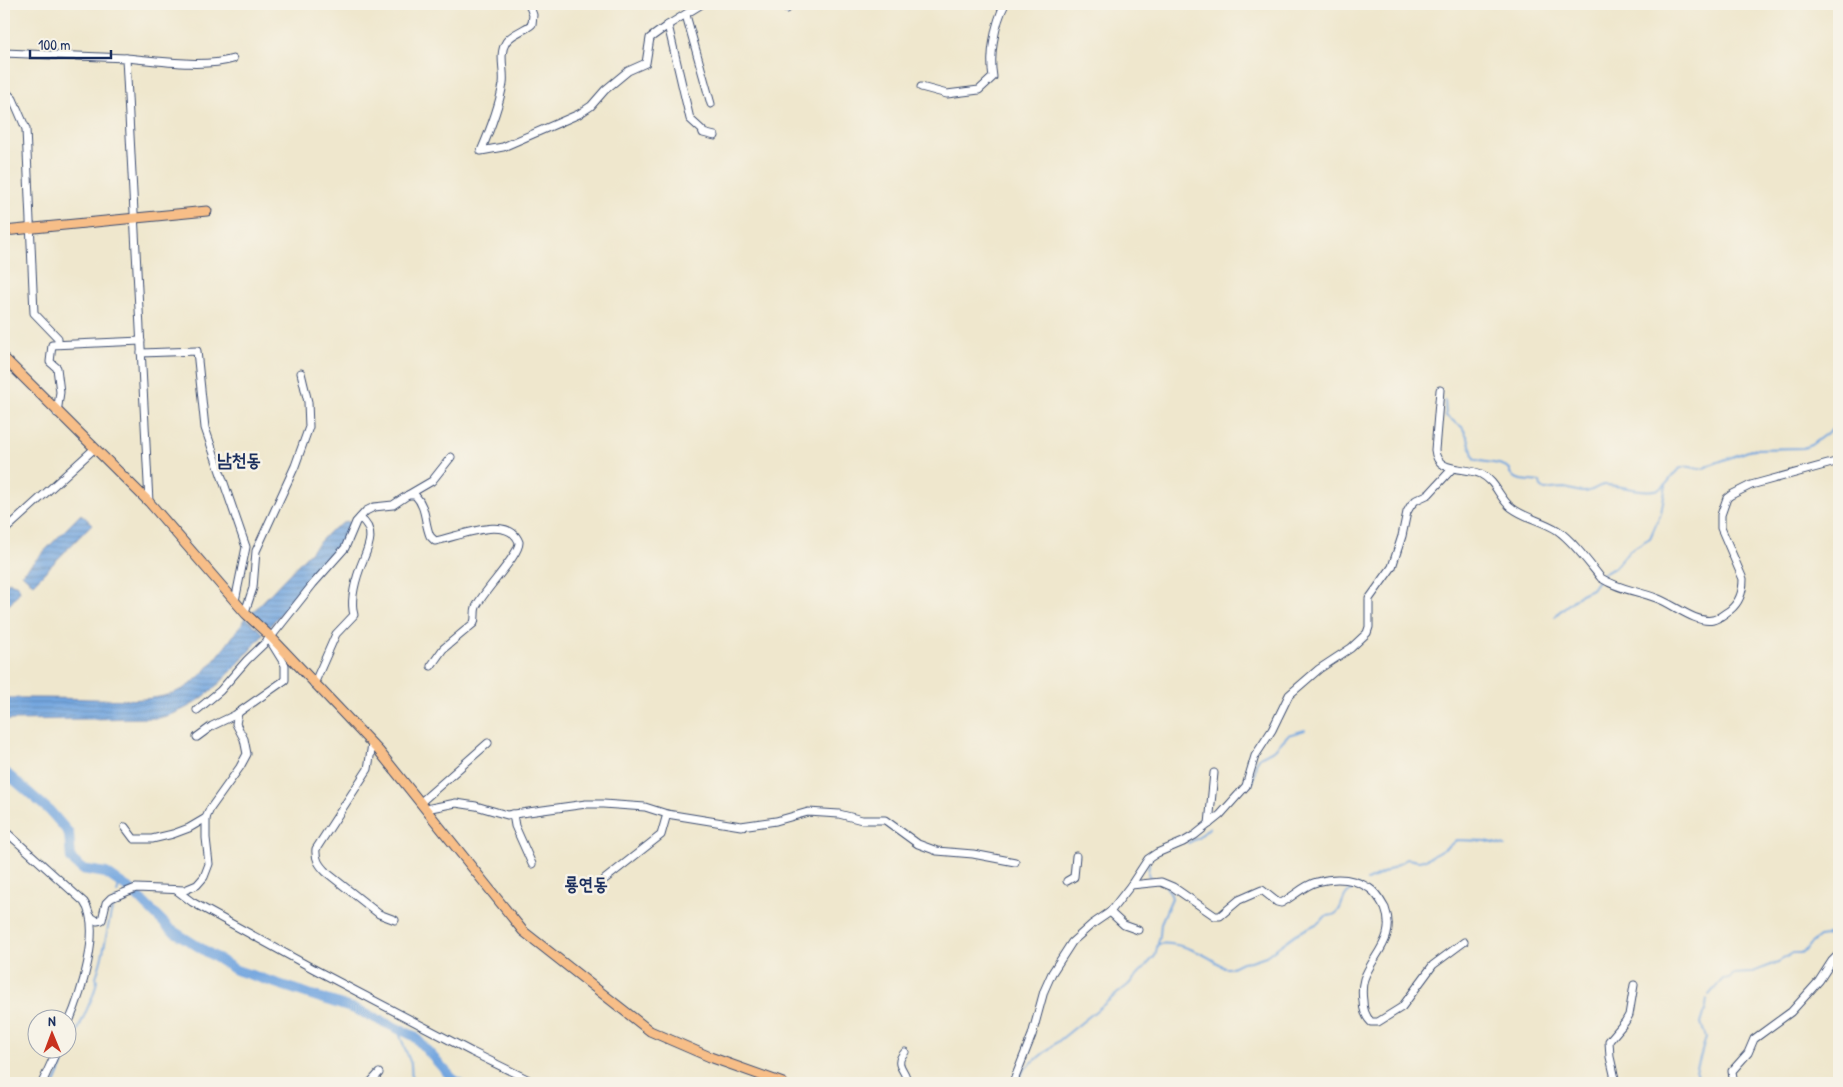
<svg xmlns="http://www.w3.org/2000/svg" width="1843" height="1087" font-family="'Patrick Hand','Poor Story',sans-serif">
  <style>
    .water { fill: url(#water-rules); stroke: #476a9e }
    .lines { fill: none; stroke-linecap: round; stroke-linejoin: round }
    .stream { stroke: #73a6df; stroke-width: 2 }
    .river { stroke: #73a6df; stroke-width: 10 }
    .minor-casing { stroke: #3b4b6f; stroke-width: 9 }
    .major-casing { stroke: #3b4b6f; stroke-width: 11 }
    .minor { stroke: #fff; stroke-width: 7 }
    .major { stroke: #f7be88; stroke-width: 9 }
    .labels { text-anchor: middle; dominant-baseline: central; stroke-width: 5; stroke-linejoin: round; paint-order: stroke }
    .quarter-label { font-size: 18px; font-weight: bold; fill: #1b2f5e; stroke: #f7f3e8 }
  </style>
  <defs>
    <pattern id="water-rules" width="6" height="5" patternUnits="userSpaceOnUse" patternTransform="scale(1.25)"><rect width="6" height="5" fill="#73a6df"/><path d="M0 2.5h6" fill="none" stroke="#5e88b8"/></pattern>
  </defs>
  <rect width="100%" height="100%" fill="#f7f3e8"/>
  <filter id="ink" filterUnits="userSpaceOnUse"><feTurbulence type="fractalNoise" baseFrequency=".02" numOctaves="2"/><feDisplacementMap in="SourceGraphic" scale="10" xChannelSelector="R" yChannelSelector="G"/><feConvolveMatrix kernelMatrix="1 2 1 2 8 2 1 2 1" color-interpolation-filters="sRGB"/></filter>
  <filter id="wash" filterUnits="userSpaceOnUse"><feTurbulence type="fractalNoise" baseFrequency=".0096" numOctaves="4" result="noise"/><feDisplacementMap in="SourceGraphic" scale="20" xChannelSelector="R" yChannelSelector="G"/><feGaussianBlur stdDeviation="1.12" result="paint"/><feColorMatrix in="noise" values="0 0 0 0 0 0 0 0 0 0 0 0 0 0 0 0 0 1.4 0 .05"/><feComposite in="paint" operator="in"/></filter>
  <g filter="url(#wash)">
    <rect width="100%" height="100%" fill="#efe7cd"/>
    <g class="water">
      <polygon points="81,514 92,524 33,584 22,574"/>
      <polygon points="347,521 352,524 339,548 267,629 251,614 330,531"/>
      <polygon points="9,582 18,585 20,591 11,603 5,607 4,604 4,586"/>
      <path d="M246,618l18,16c-31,34 -58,74 -106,84l-154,2v-22c28,0 56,0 84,1 32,0 70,5 98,-12 20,-12 46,-49 60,-69z"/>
    </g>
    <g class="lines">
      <g class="stream">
        <path d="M1445,401l1,15 16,11 6,11 6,21c11,5 27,2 36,10v5l5,4 6,2 19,2 1,5 4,3c6,-1 13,-2 20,-2 6,1 12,4 19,4 8,0 14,-7 21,-7 16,0 40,9 54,4 11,-4 12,-16 22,-21 12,-5 16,6 29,-3l44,-16 49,-1 8,-3 28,-21"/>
        <polyline points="1601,575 1614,568 1630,550 1650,538 1661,513 1666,485"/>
        <polyline points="1555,617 1559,612 1581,594 1592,589 1599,579"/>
        <polyline points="1250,786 1254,776 1256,763 1260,757 1275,749 1288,735 1305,730"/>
        <polyline points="1188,843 1198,838 1210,827"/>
        <polyline points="1149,863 1148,874 1152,881"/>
        <path d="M1367,881l18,-9 22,-13c4,0 8,2 12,2 8,-1 32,-15 37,-21l30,1 19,5"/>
        <polyline points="117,893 120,882"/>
        <path d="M1158,944c20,-3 51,11 66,24h6l12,-6 9,-1 15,-5 30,-22 22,-11 8,-7c15,0 14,-10 19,-20 3,-5 9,-8 14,-11"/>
        <polyline points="1709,995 1723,979 1729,978 1734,974 1750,973 1778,962 1793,953 1800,953 1805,951 1809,945 1819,937 1825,936 1839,929"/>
        <polyline points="397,1028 411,1064 412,1083"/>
        <path d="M55,1083l39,-90 3,-12 -1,-4c10,-26 10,-51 19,-78"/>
        <polyline points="1018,1083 1024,1069 1128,985 1155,956 1160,935 1161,923 1172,898 1170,892 1166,887"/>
        <polyline points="1697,1083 1696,1072 1706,1037 1701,1024 1706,1007 1707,999"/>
      </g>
      <polyline class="river" points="4,771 50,811 69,833 71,859 82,869 106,873 131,890 170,929 236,970 357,1010 414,1036 452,1078 459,1083"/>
    </g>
  </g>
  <g filter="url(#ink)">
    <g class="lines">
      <defs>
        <g id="minor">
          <path d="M529,4l4,11 -1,9c-8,7 -20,9 -26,18 -8,13 -1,28 -3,42 -4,23 -13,46 -22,67l22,-4 76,-33 12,-8 14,-16 23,-19 18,-8 4,-25 18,-13 34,-21"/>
          <polyline points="784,4 787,9"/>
          <polyline points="686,15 711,104"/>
          <polyline points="668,25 690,119 702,130 703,133 715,136"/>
          <polyline points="4,53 126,58 149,502"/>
          <path d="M126,58c32,3 78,10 107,1"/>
          <path d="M921,87l26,7 32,-4 14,-13c-4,-21 2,-54 12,-73"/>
          <polyline points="4,90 13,99 26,129 34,313 58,338 58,344"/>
          <polyline points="141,353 197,351 205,428 246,547 235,601"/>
          <path d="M1440,390l-5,60c2,24 29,16 46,24 16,8 18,25 31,34 13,10 31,13 45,22 16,11 32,33 44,48 17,11 36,13 55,20 16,5 40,26 57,22 6,-1 12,-7 17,-10 10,-8 13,-19 13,-31l-22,-51v-13l6,-17 4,-3 20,-10 88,-24"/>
          <polyline points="57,413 60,392 57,368 50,362 52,345 141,341"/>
          <polyline points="408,495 432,481 451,457"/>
          <polyline points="4,531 94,449"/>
          <polyline points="245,612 253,588 256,551 295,466 309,427 308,402 301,373"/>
          <path d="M314,684l22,-50 18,-19c-4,-14 1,-33 6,-47 6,-17 19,-36 0,-50"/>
          <path d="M197,710l23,-19 27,-31 24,-23 42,-53 32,-36 11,-26 10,-11 8,-4 19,-2 15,-10h7c12,13 9,27 15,41l5,5c21,-3 73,-28 84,1 1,13 -36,49 -43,65 -2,5 0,11 -2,16l-31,26 -12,17"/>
          <polyline points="197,737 212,726 235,715 285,680 285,665 269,639"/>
          <path d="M372,744l-4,25 -52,80c-1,10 3,16 10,23l53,42 16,6"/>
          <polyline points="421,802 488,743"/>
          <polyline points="426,809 456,803 476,806 507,815 586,804 603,804 645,807 667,814 741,826 776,821 808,812 839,814 862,820 885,820 918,844 937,851 973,854 1015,862"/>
          <polyline points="513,814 515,826 532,864"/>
          <polyline points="1209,824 1214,773"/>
          <polyline points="125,827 134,839 152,839 173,834 189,828 206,818 210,809 240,767 247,754 244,739 236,724 238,713"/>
          <path d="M4,830l80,72c19,26 -4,95 -16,122"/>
          <polyline points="605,879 661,835 667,814"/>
          <polyline points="1067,881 1074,877 1076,856"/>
          <path d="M1131,885l30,-3 12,5 42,29h5l19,-16 23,-10 15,12 4,1c12,-6 23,-18 36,-21 18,-5 35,-5 52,6 7,4 12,13 16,20 12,31 -12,46 -21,71 -2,7 -2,15 -1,22 0,8 2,15 8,21h7l24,-15 31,-42 31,-23"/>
          <polyline points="176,890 192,902 312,968 472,1052 535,1083"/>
          <polyline points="1110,912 1124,925 1138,930"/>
          <polyline points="91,917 97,921 102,920 106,903 111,898 136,888 185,890 197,885 204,877 209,864 206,838 206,818"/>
          <path d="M905,1052c-13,14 2,17 2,31"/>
          <polyline points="42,1083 57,1050"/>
          <polyline points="370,1083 379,1073"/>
          <polyline points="1013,1083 1032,1035 1044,991 1052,973 1072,942 1091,925 1110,912 1131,885 1148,859 1157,853 1183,842 1195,835 1220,815 1246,786 1255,756 1272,730 1289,695 1319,669 1351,648 1367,633 1369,627 1369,599 1392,567 1402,536 1407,512 1411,505 1416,500 1429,494 1452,469"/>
          <polyline points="1616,1083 1610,1057 1609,1041 1625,1022 1629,1015 1634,985"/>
          <polyline points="1735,1083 1733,1078 1732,1071 1748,1053 1754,1039 1791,1012 1819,981 1832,961 1839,954"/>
        </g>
        <g id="major">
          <polyline points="4,231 207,211"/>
          <polyline points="4,358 149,502 246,614 271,637 379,751 523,931 650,1031 710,1057 783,1083"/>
        </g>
      </defs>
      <use href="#minor" class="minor-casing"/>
      <use href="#major" class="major-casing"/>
      <use href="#minor" class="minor"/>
      <use href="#major" class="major"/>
    </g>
  </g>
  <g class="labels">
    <g class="quarter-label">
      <text x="239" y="459">남천동</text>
      <text x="586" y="883">룡연동</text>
    </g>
  </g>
  <rect width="1843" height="1087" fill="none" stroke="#f7f3e8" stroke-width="20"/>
  <g transform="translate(52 1034) rotate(359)"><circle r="24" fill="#f7f3e8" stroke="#9fa5b1"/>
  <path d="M0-4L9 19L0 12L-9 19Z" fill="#c8321e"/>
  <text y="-8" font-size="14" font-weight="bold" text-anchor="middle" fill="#1b2f5e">N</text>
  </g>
  <path d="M30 50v8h81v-8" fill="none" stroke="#1b2f5e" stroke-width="2.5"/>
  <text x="38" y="50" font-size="15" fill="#1b2f5e" stroke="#f7f3e8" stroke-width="4" paint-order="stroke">100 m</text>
</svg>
